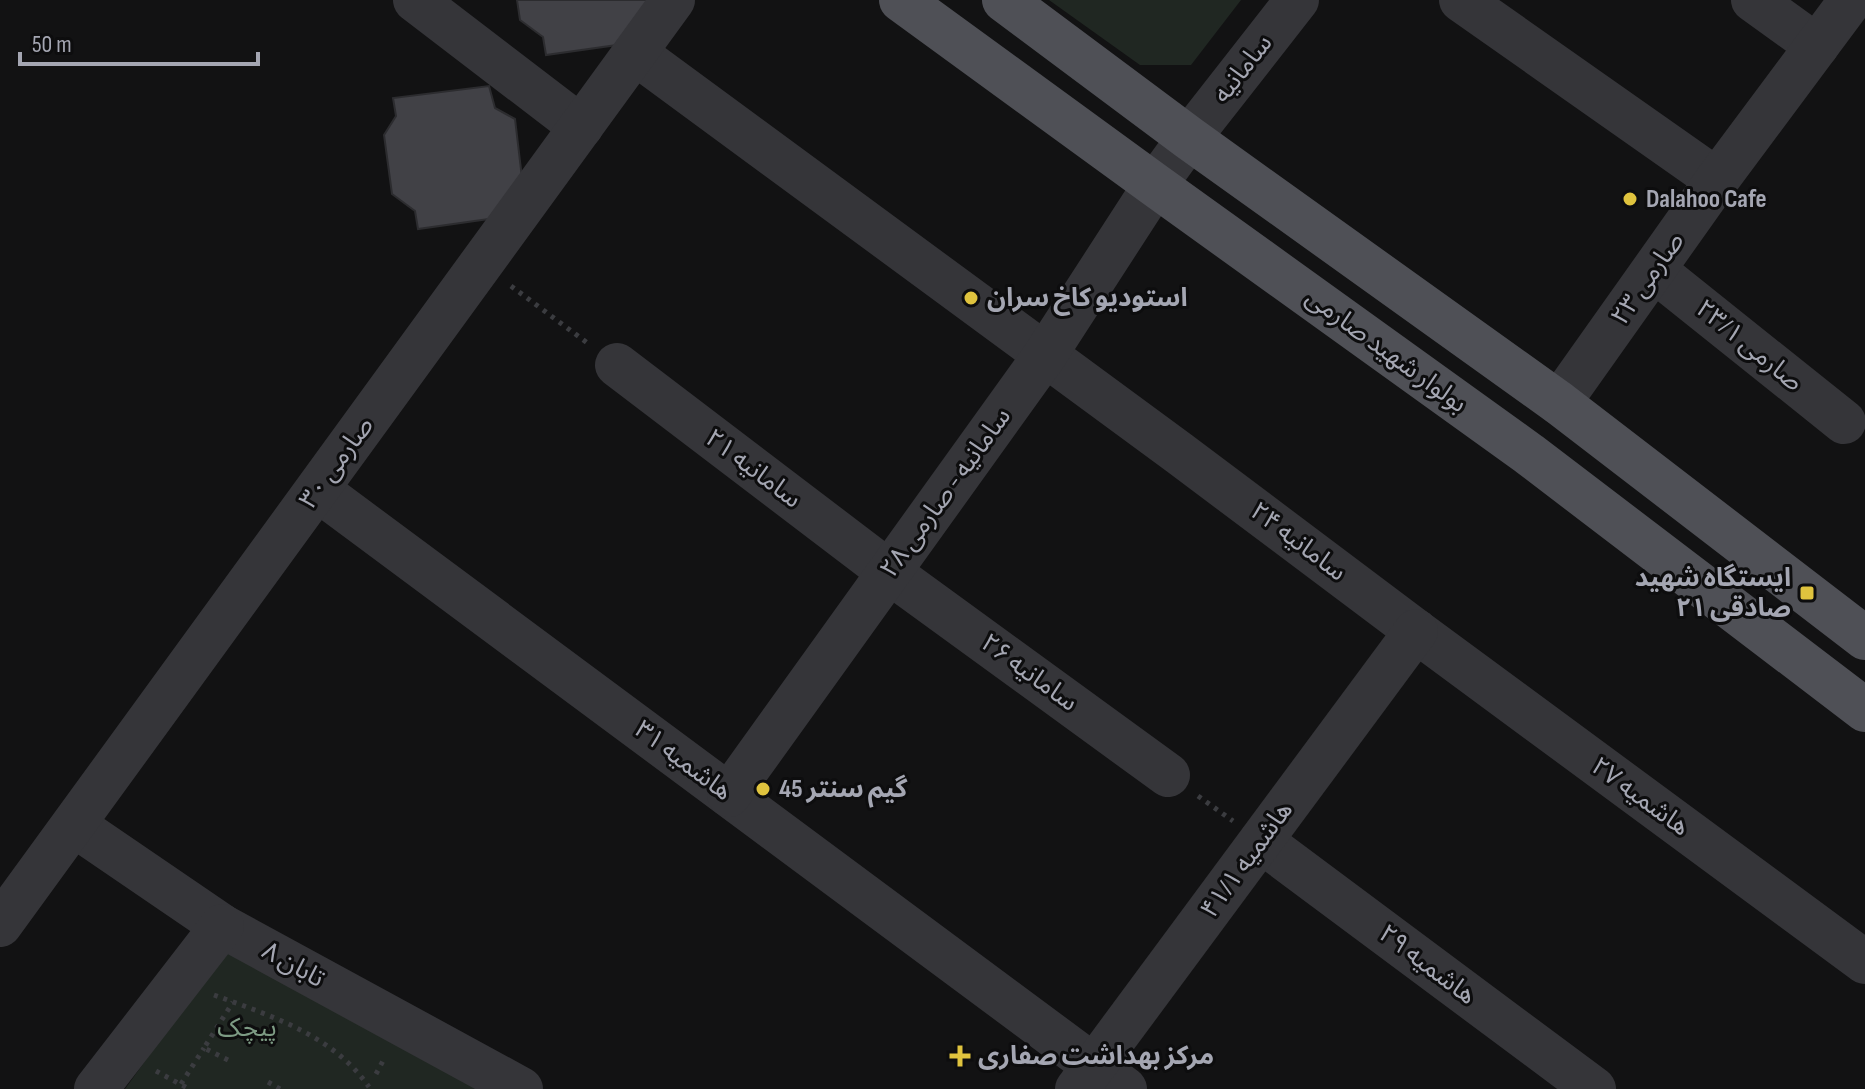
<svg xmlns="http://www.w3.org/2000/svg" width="1865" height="1089" font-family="'Sofia Sans Condensed','Noto Sans Arabic',sans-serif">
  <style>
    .green { fill: #202722 }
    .building { fill: #414146; stroke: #2c2c2f; stroke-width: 2 }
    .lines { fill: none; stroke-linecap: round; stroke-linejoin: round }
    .path { stroke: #3b3c40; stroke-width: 5; stroke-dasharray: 4 6; stroke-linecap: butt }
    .minor { stroke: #353539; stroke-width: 44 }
    .major { stroke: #4f5056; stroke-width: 44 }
    .poi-dot { fill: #dfc33e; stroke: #0d0d0e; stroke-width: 3 }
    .labels { text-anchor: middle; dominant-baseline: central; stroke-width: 6; stroke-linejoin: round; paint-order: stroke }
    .street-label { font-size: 26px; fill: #a4a6b2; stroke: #0d0d0e }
    .poi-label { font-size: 26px; font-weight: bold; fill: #a4a6b2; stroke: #0d0d0e; text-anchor: start }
    .park-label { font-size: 26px; fill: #7d9b84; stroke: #0d0d0e }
  </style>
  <rect width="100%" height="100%" fill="#121213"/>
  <g class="green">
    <polygon points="1049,0 1241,0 1191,65 1140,65"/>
    <polygon points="227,947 485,1089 125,1089"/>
  </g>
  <g class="building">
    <polygon points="517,0 650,0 638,42 546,55 543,37 520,20"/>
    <polygon points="489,86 495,108 515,119 522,178 510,216 418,229 415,211 392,194 384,135 396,116 393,98"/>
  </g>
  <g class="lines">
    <g class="path">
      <polyline points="511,286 590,345"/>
      <polyline points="1198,796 1233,821"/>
      <path d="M214,995c57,21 119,40 155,92"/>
      <polyline points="228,1060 204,1048 233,1002"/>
      <polyline points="156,1071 189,1089"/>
      <polyline points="376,1074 385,1057"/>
      <polyline points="268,1082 280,1089"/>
      <polyline points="181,1084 204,1048"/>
    </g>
    <g class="minor">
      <polyline points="415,0 581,127"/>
      <polyline points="1461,0 1717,180"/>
      <polyline points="1753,0 1817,46"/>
      <polyline points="635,53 1179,453 1416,631 1865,962"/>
      <polyline points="1654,270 1844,422"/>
      <polyline points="617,365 889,572 1168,775"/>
      <polyline points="1559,403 1717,180 1851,0"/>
      <polyline points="318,490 1125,1089"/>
      <polyline points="729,795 1045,355 1155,185 1189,138 1297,0"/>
      <polyline points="74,825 222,926 521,1089"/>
      <polyline points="1261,841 1594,1089"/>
      <polyline points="0,925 673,0"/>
      <polyline points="96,1089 222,926"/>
      <polyline points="1077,1089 1416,631"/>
    </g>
    <g class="major">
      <polyline points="901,0 1155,185 1529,454 1865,710"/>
      <polyline points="1004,0 1189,138 1559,403 1865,638"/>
    </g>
  </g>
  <g class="poi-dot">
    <circle cx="1630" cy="199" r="8"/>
    <circle cx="971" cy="298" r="8"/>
    <rect x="1799" y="585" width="16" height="16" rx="4"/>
    <circle cx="763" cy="789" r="8"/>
    <path d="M956 1044h8v8h8v8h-8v8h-8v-8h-8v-8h8z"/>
  </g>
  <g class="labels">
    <g class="street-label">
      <text transform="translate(1243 69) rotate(-52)">سامانیه</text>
      <text transform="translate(1648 279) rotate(-55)">صارمی ۲۳</text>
      <text transform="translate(1749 346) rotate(39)">صارمی ۲۳/۱</text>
      <text transform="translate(1386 351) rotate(36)">بولوار شهید صارمی</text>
      <text transform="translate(337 463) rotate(-54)">صارمی ۳۰</text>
      <text transform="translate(753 469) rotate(37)">سامانیه ۲۱</text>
      <text transform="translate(946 493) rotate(-54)">سامانیه - صارمی ۲۸</text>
      <text transform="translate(1298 542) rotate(37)">سامانیه ۲۴</text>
      <text transform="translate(1029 673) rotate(36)">سامانیه ۲۶</text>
      <text transform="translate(683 761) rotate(37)">هاشمیه ۳۱</text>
      <text transform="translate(1640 797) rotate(36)">هاشمیه ۲۷</text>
      <text transform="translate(1247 860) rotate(-54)">هاشمیه ۴۱/۱</text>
      <text transform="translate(293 965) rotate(29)">تابان ۸</text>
      <text transform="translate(1427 965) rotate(37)">هاشمیه ۲۹</text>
    </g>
    <g class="poi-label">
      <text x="1646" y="199">Dalahoo Cafe</text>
      <text x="987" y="298">استودیو کاخ سران</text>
      <text x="1791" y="578" text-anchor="end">ایستگاه شهید<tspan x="1791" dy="30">صادقی ۲۱</tspan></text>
      <text x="779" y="789">گیم سنتر 45</text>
      <text x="978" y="1056">مرکز بهداشت صفاری</text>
    </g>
    <g class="park-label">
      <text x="247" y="1028">پیچک</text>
    </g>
  </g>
  <path d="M20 52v12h238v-12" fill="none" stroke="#a4a6b2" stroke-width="4"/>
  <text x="32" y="52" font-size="24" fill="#a4a6b2" stroke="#0d0d0e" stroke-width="6" paint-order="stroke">50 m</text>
</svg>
